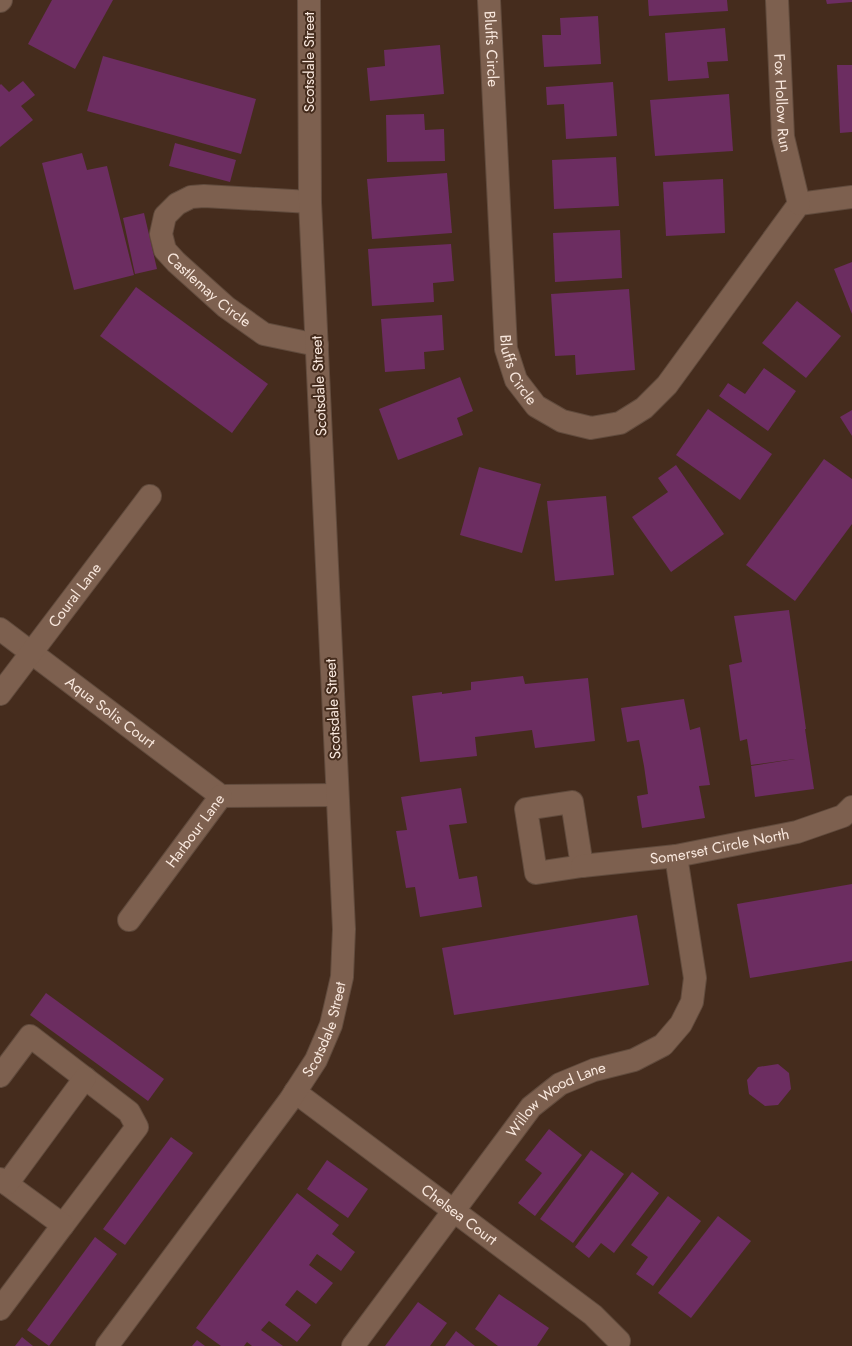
<svg xmlns="http://www.w3.org/2000/svg" width="852" height="1346" font-family="Jost,sans-serif">
  <style>
    .building { fill: #6c2d61 }
    .lines { fill: none; stroke-linecap: round; stroke-linejoin: round }
    .minor-casing { stroke: #614b3d; stroke-width: 24 }
    .minor { stroke: #7d604f; stroke-width: 22 }
    .labels { text-anchor: middle; dominant-baseline: central; stroke-width: 4; stroke-linejoin: round; paint-order: stroke }
    .street-label { font-size: 15px; fill: #f9e8de; stroke: #452c1d }
  </style>
  <rect width="100%" height="100%" fill="#452c1d"/>
  <g class="building">
    <polygon points="52,0 113,0 75,69 28,44"/>
    <polygon points="648,0 727,0 728,11 649,16"/>
    <polygon points="826,0 852,0 852,2 827,4"/>
    <polygon points="598,16 601,64 544,67 542,35 561,35 560,18"/>
    <polygon points="725,28 728,61 707,62 709,78 668,81 665,33"/>
    <polygon points="440,45 444,94 370,101 367,68 385,66 384,50"/>
    <polygon points="103,56 256,99 241,154 87,111"/>
    <polygon points="837,65 852,65 852,132 840,133"/>
    <polygon points="23,81 35,95 21,106 33,120 0,147 0,85 1,84 9,92"/>
    <polygon points="613,82 617,136 566,139 564,104 547,105 546,87"/>
    <polygon points="729,94 733,151 655,156 650,100"/>
    <polygon points="424,114 425,130 444,129 445,161 387,162 386,115"/>
    <polygon points="175,143 236,160 230,182 169,166"/>
    <polygon points="82,153 87,170 107,166 134,275 74,290 42,163"/>
    <polygon points="616,157 619,206 554,209 552,160"/>
    <polygon points="447,173 452,233 372,239 367,179"/>
    <polygon points="723,179 725,233 666,236 663,182"/>
    <polygon points="144,213 157,269 135,274 123,218"/>
    <polygon points="620,230 622,278 555,282 553,233"/>
    <polygon points="451,244 454,281 433,283 434,302 372,306 368,249"/>
    <polygon points="852,262 852,314 834,269"/>
    <polygon points="136,287 268,384 232,433 100,336"/>
    <polygon points="629,289 635,370 576,375 575,355 555,356 551,294"/>
    <polygon points="797,301 841,336 806,378 762,343"/>
    <polygon points="442,315 444,350 424,352 425,369 385,372 381,319"/>
    <polygon points="764,368 796,391 768,431 719,396 728,383 745,394"/>
    <polygon points="460,377 473,411 457,418 463,435 398,460 379,409"/>
    <polygon points="708,409 772,454 740,500 676,455"/>
    <polygon points="852,410 852,436 840,417"/>
    <polygon points="824,459 852,479 852,524 795,601 746,565"/>
    <polygon points="676,465 724,534 671,572 632,517 668,492 658,478"/>
    <polygon points="479,467 541,484 522,553 460,535"/>
    <polygon points="606,496 614,575 555,581 547,501"/>
    <polygon points="789,610 806,729 774,735 805,729 814,789 755,797 751,766 795,759 751,765 747,739 740,741 729,665 742,662 734,616"/>
    <polygon points="523,676 525,684 588,678 595,741 535,748 532,730 475,737 477,756 420,762 412,696 442,692 442,694 471,690 471,682"/>
    <polygon points="684,699 690,730 700,727 710,785 699,786 705,818 642,828 637,796 648,794 644,766 639,740 627,742 621,708"/>
    <polygon points="461,788 467,823 449,825 459,879 477,876 482,907 420,917 415,887 406,888 396,831 407,830 401,797"/>
    <polygon points="852,884 852,961 750,978 737,904"/>
    <polygon points="637,915 649,985 454,1015 442,948"/>
    <polygon points="46,993 164,1079 148,1101 30,1015"/>
    <polygon points="778,1064 789,1073 791,1089 778,1105 765,1106 749,1094 747,1080 758,1067"/>
    <polygon points="549,1129 582,1155 535,1216 518,1203 542,1173 525,1160"/>
    <polygon points="171,1137 193,1153 125,1245 103,1229"/>
    <polygon points="591,1150 624,1174 573,1243 540,1219"/>
    <polygon points="327,1160 368,1189 348,1218 307,1189"/>
    <polygon points="632,1172 659,1193 614,1253 601,1243 589,1258 575,1247"/>
    <polygon points="297,1193 339,1225 332,1234 355,1252 341,1271 317,1254 309,1265 333,1283 316,1304 297,1290 285,1305 311,1325 297,1342 269,1321 261,1330 283,1346 252,1346 247,1342 244,1346 221,1346 196,1328"/>
    <polygon points="668,1196 701,1221 653,1286 636,1274 648,1257 631,1245"/>
    <polygon points="718,1216 751,1241 691,1318 658,1293"/>
    <polygon points="95,1237 117,1254 49,1346 27,1330"/>
    <polygon points="499,1294 549,1328 537,1346 498,1346 475,1329"/>
    <polygon points="418,1302 447,1323 430,1346 385,1346"/>
    <polygon points="456,1331 475,1346 445,1346"/>
    <polygon points="22,1337 33,1346 15,1346"/>
    <polygon points="197,1340 205,1346 192,1346"/>
  </g>
  <g class="lines">
    <defs>
      <g id="minor">
        <path id="s1" d="M489,0l17,349 10,31 20,26 26,15 29,7 29,-5 24,-15 23,-23 132,-181 53,-7"/>
        <path id="s2" d="M777,0l6,137 16,67"/>
        <polyline points="0,1 1,0"/>
        <path id="s3" d="M310,202l-106,-6 -13,1 -14,7 -12,12 -4,18 4,16 11,12 50,45 38,27 53,11"/>
        <path id="s4" d="M0,629l221,167"/>
        <path id="s5" d="M0,694l150,-198"/>
        <polyline points="221,796 337,795"/>
        <polygon points="572,802 582,866 536,873 526,809"/>
        <path id="s6" d="M582,866l94,-10 121,-24 46,-16 9,-9"/>
        <path id="s7" d="M129,920l92,-124"/>
        <polyline points="0,1076 30,1036 129,1112 137,1127 63,1225"/>
        <path id="s8" d="M295,1092l298,223 26,26"/>
        <polyline points="0,1179 63,1225 0,1309"/>
        <polyline points="7,1184 85,1078"/>
        <path id="s9" d="M107,1346l183,-246 26,-40 15,-35 11,-48 2,-48 -34,-727 -1,-202"/>
        <path id="s10" d="M353,1346l178,-239 29,-23 34,-14 40,-10 29,-15 18,-21 11,-22 3,-24 -19,-122"/>
      </g>
    </defs>
    <use href="#minor" class="minor-casing"/>
    <use href="#minor" class="minor"/>
  </g>
  <g class="labels">
    <g class="street-label">
      <text stroke="none"><textPath href="#s1" startOffset="49">Bluffs Circle</textPath></text>
      <text transform="translate(309 62) rotate(-90)">Scotsdale Street</text>
      <text stroke="none"><textPath href="#s2" startOffset="103">Fox Hollow Run</textPath></text>
      <text stroke="none"><textPath href="#s3" startOffset="246">Castlemay Circle</textPath></text>
      <text stroke="none"><textPath href="#s1" startOffset="373">Bluffs Circle</textPath></text>
      <text transform="translate(319 386) rotate(-93)">Scotsdale Street</text>
      <text stroke="none"><textPath href="#s5" startOffset="124">Coural Lane</textPath></text>
      <text transform="translate(333 709) rotate(-93)">Scotsdale Street</text>
      <text stroke="none"><textPath href="#s4" startOffset="138">Aqua Solis Court</textPath></text>
      <text stroke="none"><textPath href="#s7" startOffset="111">Harbour Lane</textPath></text>
      <text stroke="none"><textPath href="#s6" startOffset="139">Somerset Circle North</textPath></text>
      <text stroke="none"><textPath href="#s9" startOffset="386">Scotsdale Street</textPath></text>
      <text stroke="none"><textPath href="#s10" startOffset="323">Willow Wood Lane</textPath></text>
      <text stroke="none"><textPath href="#s8" startOffset="205">Chelsea Court</textPath></text>
    </g>
  </g>
</svg>
